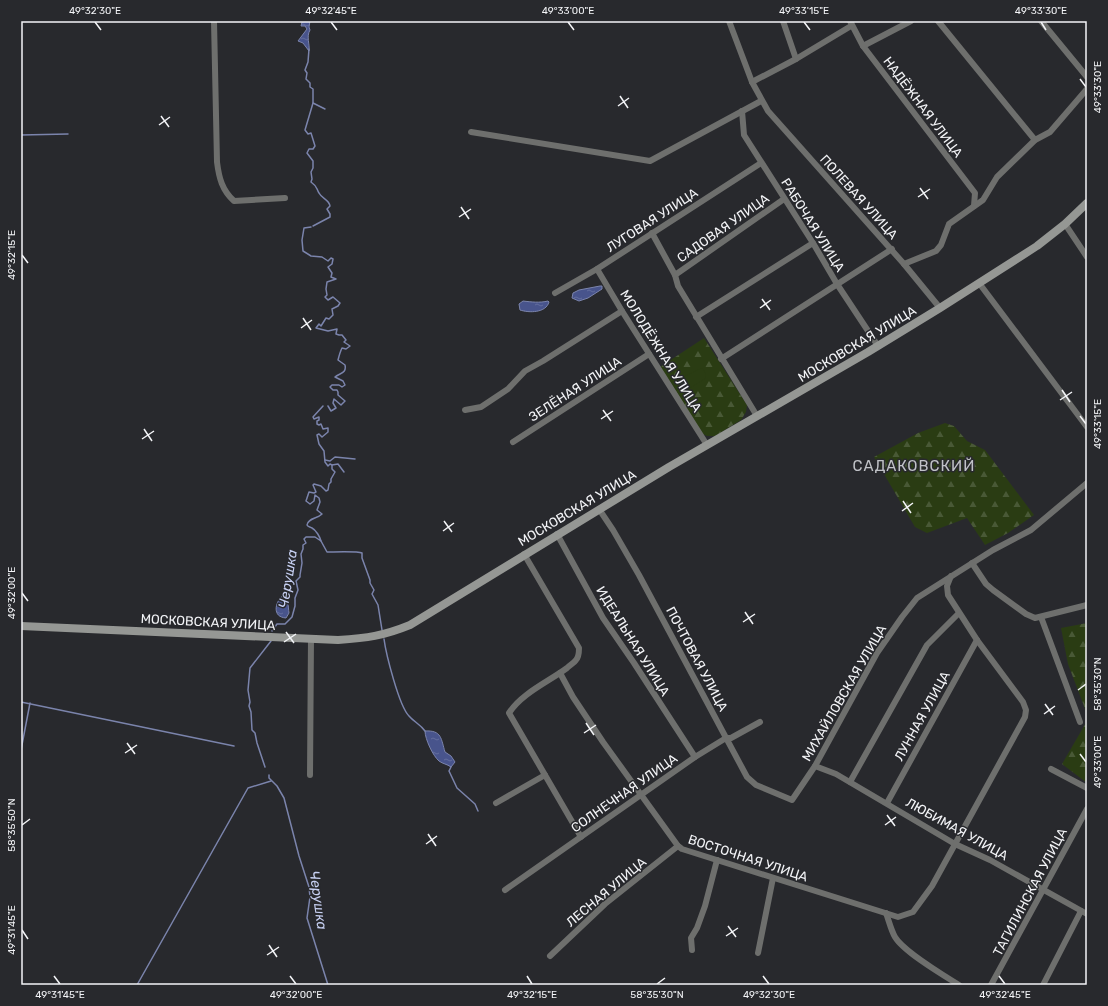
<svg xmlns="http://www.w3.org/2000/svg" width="1108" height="1006" font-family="Rubik,sans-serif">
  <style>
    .forest { fill: url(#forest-firs) }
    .garden { fill: #2a3c13 }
    .water { fill: url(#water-ripples); stroke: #7b84ac }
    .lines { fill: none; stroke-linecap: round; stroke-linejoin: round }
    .stream { stroke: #7b84ac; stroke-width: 1.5 }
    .minor { stroke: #6e6f6d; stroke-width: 6 }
    .secondary { stroke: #959794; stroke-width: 8 }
    .ticks { fill: none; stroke: #f3f4f7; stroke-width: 1.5 }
    .labels { text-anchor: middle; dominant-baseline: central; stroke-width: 3; stroke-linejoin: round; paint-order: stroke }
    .street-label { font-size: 13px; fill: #f3f4f7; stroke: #28292d }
    .water-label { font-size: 14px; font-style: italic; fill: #c6cff1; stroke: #28292d }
    .quarter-label { font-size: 15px; letter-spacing: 1px; fill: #c0c2c7; stroke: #28292d }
    .neatline { fill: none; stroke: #f3f4f7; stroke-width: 1.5 }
    .ticks-label { font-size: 10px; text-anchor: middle; fill: #f3f4f7 }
  </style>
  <defs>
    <pattern id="forest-firs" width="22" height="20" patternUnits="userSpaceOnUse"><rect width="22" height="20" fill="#2a3c13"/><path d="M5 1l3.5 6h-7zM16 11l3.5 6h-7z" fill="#495936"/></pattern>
    <pattern id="water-ripples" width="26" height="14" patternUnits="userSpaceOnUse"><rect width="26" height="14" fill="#48548c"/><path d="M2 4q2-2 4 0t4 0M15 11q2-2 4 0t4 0" fill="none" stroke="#636d9d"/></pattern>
  </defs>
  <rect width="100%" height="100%" fill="#28292d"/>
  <g class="forest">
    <polygon points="704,338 747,405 746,412 741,420 715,436 707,436 701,433 660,367"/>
    <polygon points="945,423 954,426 967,441 985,450 1034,515 1008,533 985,545 967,518 927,533 915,527 874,457 918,433"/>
    <polygon points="1087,623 1087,714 1068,664 1061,628"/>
    <polygon points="1087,721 1087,783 1062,764"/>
  </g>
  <path class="garden" d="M702,368c3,2 4,7 4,10l-16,10h-5l-3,-6 1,-5z"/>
  <g class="water">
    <path d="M310,21l-1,6 1,3c-4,7 0,14 -1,21l-6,-8 -5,-2 9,-12 -2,-3h-4l1,-4z"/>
    <polygon points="600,286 602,286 602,289 588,298 579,301 572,298 573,293 579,290"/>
    <path d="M523,301c8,1 17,2 25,0l1,1c-3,11 -20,11 -29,8l-1,-6z"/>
    <path d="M282,596c7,1 6,11 7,17l-3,5c-14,-1 -11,-15 -4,-22z"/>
    <path d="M425,731c17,-1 16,8 20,21l6,4 4,6 -4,5c-4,-3 -8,-3 -12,-6 -6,-5 -14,-22 -14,-30z"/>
  </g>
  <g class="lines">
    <g class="stream">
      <path d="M309,49l-1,13 -3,8 2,3 -1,6 4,4v4l3,2v14l-8,27 3,4 3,-1 4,13 -2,3h-4l-2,4 6,8v7l-2,4 1,7 -1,3c7,5 5,6 8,11 3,6 10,6 11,13l-3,3 3,5v3l-17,9"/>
      <polyline points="313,103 325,109"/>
      <polyline points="21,135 68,134"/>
      <path d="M311,227l-7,1 -2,12 1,11 8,5 11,1 6,4 3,-3 2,1 -1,5 -4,3 4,6 -1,4 5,2 -9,3 -1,7 1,6 -2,2 3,3 5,-3 7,6 -2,3 -6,3 1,6 -4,4 -3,-1 -5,8 -2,-2 -3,4 12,3 9,-2 -1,5 3,1h3l4,5 -2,2 6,4 -4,3 -4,-1c-2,4 -3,8 -4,12l7,5c2,9 -6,8 -10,12l8,4 2,4 -3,2 -3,-2h-7l-2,2 3,3h4l1,2v3l7,6 -4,4 -7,-6 -1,4 3,5 -5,3 -3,-5"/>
      <polyline points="325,460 330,461 335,457 355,459"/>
      <polyline points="332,465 338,464 344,472"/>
      <path d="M321,541l6,11c7,0 31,-1 35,1v5l8,22v3l4,7 -2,4 6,11 4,25"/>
      <path d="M272,631l5,-7h8l7,-7 3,-11v-8l3,-8 -2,-9 4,-4v-2l2,-12 -1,-9 2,-5v-4l3,-2 -2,-4 2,-2h9l6,4c-1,-4 -5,-11 -9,-13 -2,-1 -4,-1 -5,-3 1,-7 10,-6 15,-11l-5,-4 3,-8 -1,-4 -4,-3 -1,6 -4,3 -4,-3 3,-9 5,1 2,-1 -3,-7 1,-1 7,2 5,5 2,-1 1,-6 2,-2v-3l4,-7 -3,-3v-4l-2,-1 -2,2 -3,-4 -1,-11 -5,-7 -2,-9 2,-1 3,3 6,-5v-4l-5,1 -2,-5 -2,1 -2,-1v-3l2,-1v-3l-5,2 -1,-2 10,-11"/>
      <path d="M384,639c2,15 15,67 25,77 5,6 11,8 16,15"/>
      <polyline points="21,702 234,746"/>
      <polyline points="21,750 30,703"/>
      <polyline points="265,767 257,743 255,733 252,730 251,712 249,706 250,702 248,690 250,668 271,641"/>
      <polyline points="451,767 449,771 457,788 475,804 478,811"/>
      <polyline points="269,775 269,778 277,786 284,798 299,856 309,887 310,897 307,918 328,985"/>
      <polyline points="137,985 248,788 271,781"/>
    </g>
    <g class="minor">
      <path d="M214,21l3,141c2,16 5,28 17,39l51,-3"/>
      <polyline points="729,21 752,82 768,111 904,264 940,308"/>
      <polyline points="783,21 796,59"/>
      <polyline points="850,21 863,46 975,193 974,206"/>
      <polyline points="938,21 1035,140"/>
      <polyline points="1041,21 1087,77"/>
      <polyline points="863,46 911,21"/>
      <polyline points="752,82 796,59 851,26"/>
      <polyline points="742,111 744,135 813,243 837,284 878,346"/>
      <polyline points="471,132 650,161 761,101"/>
      <polyline points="1065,224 1087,257"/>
      <polyline points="652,233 675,275 678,286 757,416"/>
      <polyline points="904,264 936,251 941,245 949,224 983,200 997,177 1035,140 1050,132 1087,89"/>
      <polyline points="597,269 622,311 707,445"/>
      <polyline points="675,275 784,199"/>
      <polyline points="979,283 1087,427"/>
      <polyline points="555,293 597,269 761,163"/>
      <polyline points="696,317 813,243"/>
      <polyline points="721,359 892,249"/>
      <polyline points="465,410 481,407 508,389 525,371 543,361 622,311"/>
      <polyline points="513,442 649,354"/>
      <polyline points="599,509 613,530 639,575 747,777 756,785 792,800 815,766 877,653 902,617 917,598 993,550 1031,530 1087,483"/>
      <polyline points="557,534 603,618 634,663 695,757"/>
      <path d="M524,554l55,94c0,4 0,9 -3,12 -2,3 -6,5 -9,8 -19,14 -45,25 -58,45l72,124"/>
      <polyline points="972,563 986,584 993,590 1026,614 1035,618 1087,605"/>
      <polyline points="1041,617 1080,722"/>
      <polyline points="560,673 573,697 603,742 678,846 682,849 898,917 913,912 932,886 1025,717 1026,710 1023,702 977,640 948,595 947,586 951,576"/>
      <polyline points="815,766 836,774 955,844 990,860 1087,914"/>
      <polyline points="1051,769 1087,788"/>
      <polyline points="310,775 311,638"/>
      <polyline points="850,782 927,645 959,613"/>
      <polyline points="496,803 545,775"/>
      <polyline points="887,803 977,640"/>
      <polyline points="505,890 695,757 726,738 731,738 760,722"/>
      <path d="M886,913c3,8 5,17 9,24 9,15 48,38 64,48"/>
      <polyline points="692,950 691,938 697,928 705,906 717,860"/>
      <polyline points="758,953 773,878"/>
      <polyline points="550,956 605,904 678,846"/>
      <polyline points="991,985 1087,809"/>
      <polyline points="1043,985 1081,911"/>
    </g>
    <path class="secondary" d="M21,626l317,14c29,-2 45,-4 72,-15l259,-158 199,-115 72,-44 97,-62 28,-22 22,-21"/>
  </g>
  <path class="ticks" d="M95,22l6,8M331,22l6,8M568,22l6,8M804,22l6,8M1041,22l5,8M1080,79l6,8M620,96l8,12M618,106l11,-8M161,116l8,11M159,125l11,-8M920,188l8,11M918,197l12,-8M461,207l8,12M459,217l12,-8M22,255l6,8M762,299l8,11M760,308l11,-8M303,318l8,12M301,328l11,-8M1062,390l8,12M1060,400l12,-8M603,410l8,11M1080,416l6,8M601,419l12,-8M144,429l8,12M142,439l12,-8M903,501l8,12M902,511l11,-8M444,521l8,11M443,531l11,-8M22,593l6,8M745,612l8,12M743,622l12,-8M286,632l8,11M284,642l12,-8M1078,690l8,-6M1045,704l8,11M1044,714l11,-8M586,723l8,12M584,733l12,-8M127,743l8,11M125,753l12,-8M1080,754l6,8M887,815l8,11M22,825l8,-6M885,825l11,-8M428,834l8,12M426,844l11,-8M728,926l8,11M22,930l6,9M726,936l12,-8M269,945l8,12M267,955l12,-8M54,976l6,8M290,976l6,8M527,976l5,8M763,976l6,8M999,976l6,8M657,984l8,-6"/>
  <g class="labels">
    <g class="street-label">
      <text transform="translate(923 107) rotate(53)">НАДЁЖНАЯ УЛИЦА</text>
      <text transform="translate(859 197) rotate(48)">ПОЛЕВАЯ УЛИЦА</text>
      <text transform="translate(652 220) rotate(-33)">ЛУГОВАЯ УЛИЦА</text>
      <text transform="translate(813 225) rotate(58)">РАБОЧАЯ УЛИЦА</text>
      <text transform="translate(723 228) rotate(-35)">САДОВАЯ УЛИЦА</text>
      <text transform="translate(857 344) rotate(-31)">МОСКОВСКАЯ УЛИЦА</text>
      <text transform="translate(661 351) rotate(58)">МОЛОДЁЖНАЯ УЛИЦА</text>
      <text transform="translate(575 389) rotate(-33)">ЗЕЛЁНАЯ УЛИЦА</text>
      <text transform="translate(577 508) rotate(-31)">МОСКОВСКАЯ УЛИЦА</text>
      <text transform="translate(208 622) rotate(3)">МОСКОВСКАЯ УЛИЦА</text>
      <text transform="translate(633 641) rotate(58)">ИДЕАЛЬНАЯ УЛИЦА</text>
      <text transform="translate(697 659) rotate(62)">ПОЧТОВАЯ УЛИЦА</text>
      <text transform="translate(844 693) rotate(-60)">МИХАЙЛОВСКАЯ УЛИЦА</text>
      <text transform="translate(922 716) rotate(-61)">ЛУННАЯ УЛИЦА</text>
      <text transform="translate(624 793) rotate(-35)">СОЛНЕЧНАЯ УЛИЦА</text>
      <text transform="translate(957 829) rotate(29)">ЛЮБИМАЯ УЛИЦА</text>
      <text transform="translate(748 858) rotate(18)">ВОСТОЧНАЯ УЛИЦА</text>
      <text transform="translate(606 892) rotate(-40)">ЛЕСНАЯ УЛИЦА</text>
      <text transform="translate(1030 892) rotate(-62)">ТАГИЛИНСКАЯ УЛИЦА</text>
    </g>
    <g class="water-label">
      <text transform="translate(288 579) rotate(-81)">Черушка</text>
      <text transform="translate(318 900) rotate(82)">Черушка</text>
    </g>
    <g class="quarter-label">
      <text x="914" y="466">САДАКОВСКИЙ</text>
    </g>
  </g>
  <rect width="1108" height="1006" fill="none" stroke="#28292d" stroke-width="44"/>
  <rect x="22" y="22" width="1064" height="962" class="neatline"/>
  <g class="ticks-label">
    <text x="95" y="14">49°32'30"E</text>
    <text x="331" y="14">49°32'45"E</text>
    <text x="568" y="14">49°33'00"E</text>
    <text x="804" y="14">49°33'15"E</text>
    <text x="1041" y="14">49°33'30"E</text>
    <text transform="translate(1097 87) rotate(-90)" y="4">49°33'30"E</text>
    <text transform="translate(11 255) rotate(-90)" y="4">49°32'15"E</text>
    <text transform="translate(1097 424) rotate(-90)" y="4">49°33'15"E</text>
    <text transform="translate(11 593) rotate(-90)" y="4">49°32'00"E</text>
    <text transform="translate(1097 684) rotate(-90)" y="4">58°35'30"N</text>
    <text transform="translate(1097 762) rotate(-90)" y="4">49°33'00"E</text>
    <text transform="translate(11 825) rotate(-90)" y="4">58°35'50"N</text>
    <text transform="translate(11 930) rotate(-90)" y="4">49°31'45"E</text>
    <text x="60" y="998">49°31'45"E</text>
    <text x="296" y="998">49°32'00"E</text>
    <text x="532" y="998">49°32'15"E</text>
    <text x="657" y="998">58°35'30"N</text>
    <text x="769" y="998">49°32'30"E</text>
    <text x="1005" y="998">49°32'45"E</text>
  </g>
</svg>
